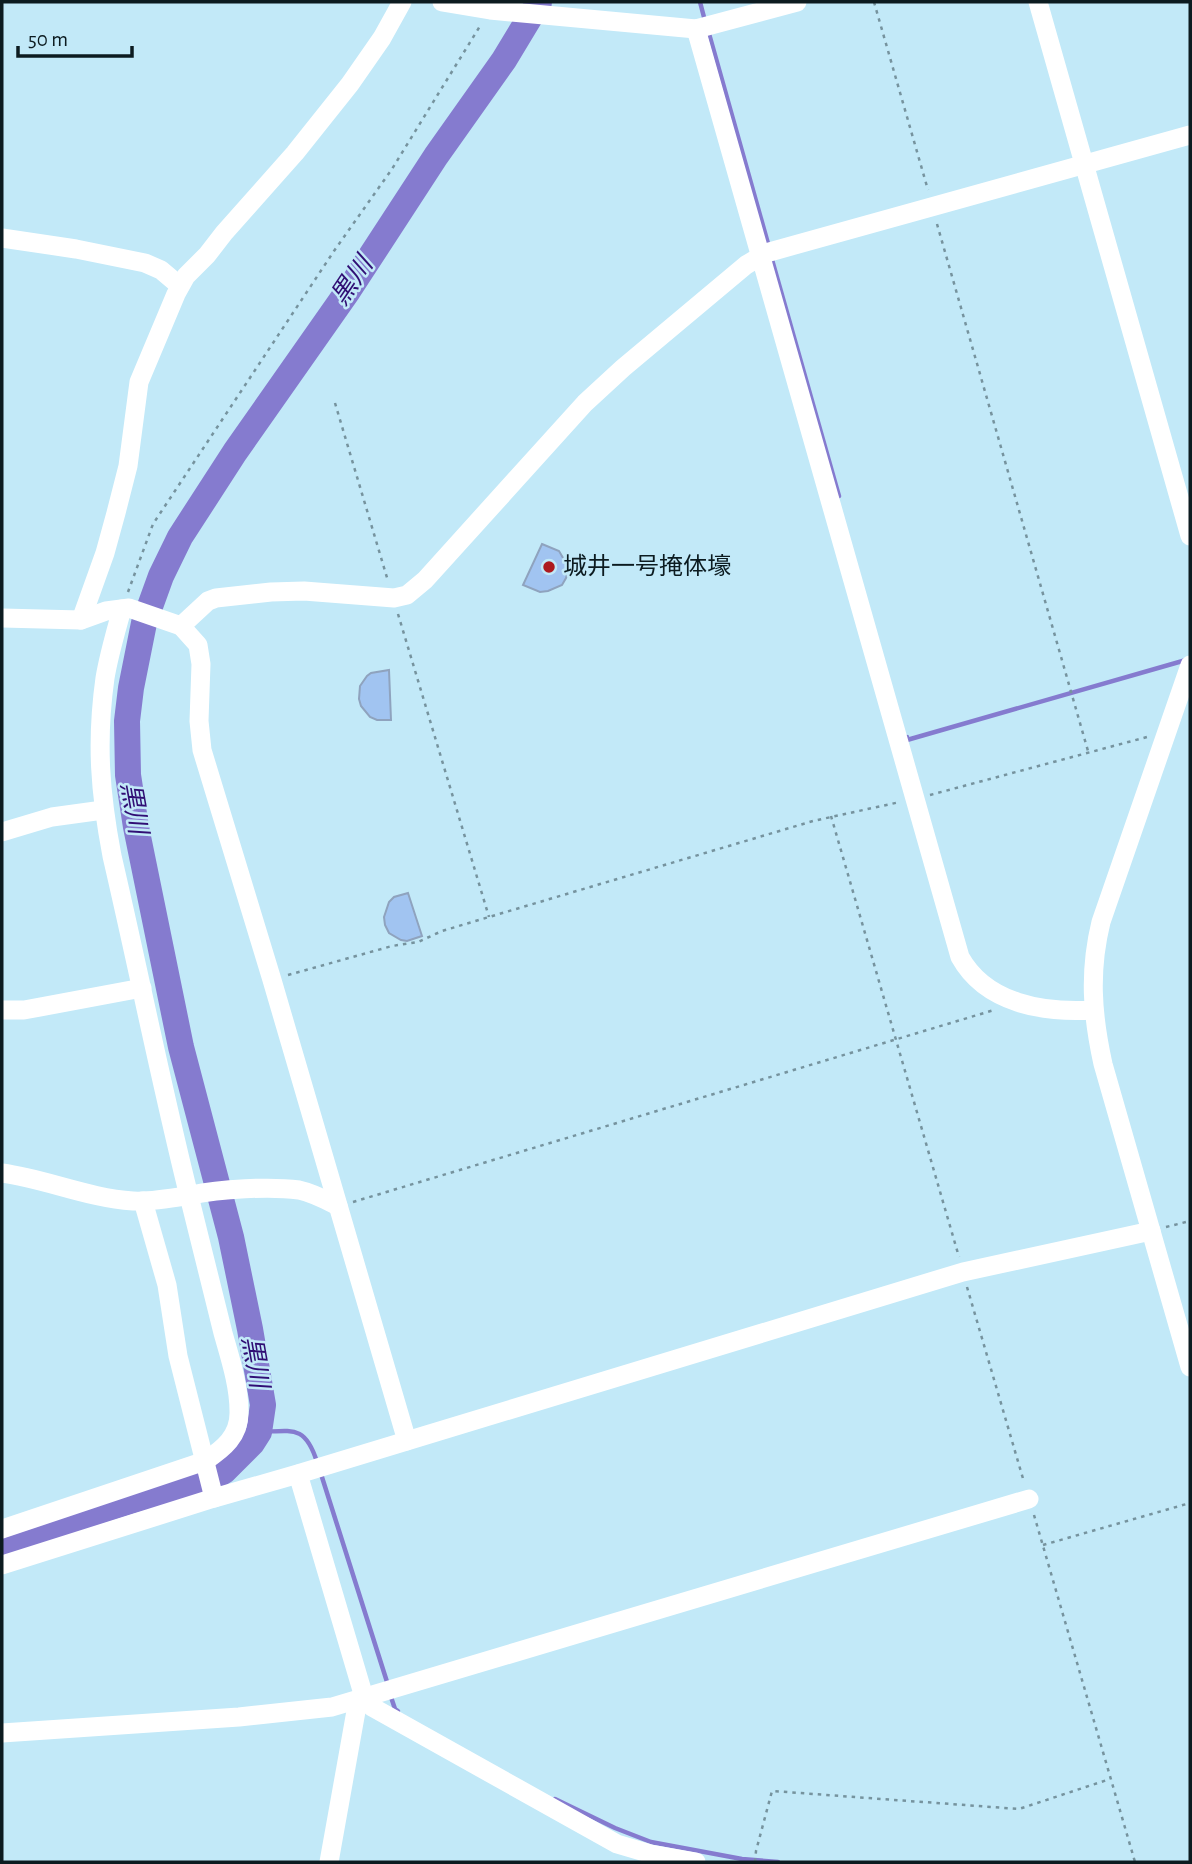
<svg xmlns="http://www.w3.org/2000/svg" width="1192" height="1864" font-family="'Alegreya Sans','Noto Sans JP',sans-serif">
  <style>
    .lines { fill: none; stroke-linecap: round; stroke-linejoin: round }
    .stream { stroke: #857bcf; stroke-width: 4.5 }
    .river { stroke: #857bcf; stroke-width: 26 }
    .building { fill: #a1c4f1; stroke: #8fa3be; stroke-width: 2 }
    .path { stroke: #76939e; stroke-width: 2.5; stroke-dasharray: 3.5 5; stroke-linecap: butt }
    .minor { stroke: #fff; stroke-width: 19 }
    .poi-dot { fill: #ad1a1f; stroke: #c2e9f8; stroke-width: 2.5 }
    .labels { text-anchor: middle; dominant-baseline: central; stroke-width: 5; stroke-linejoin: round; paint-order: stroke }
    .poi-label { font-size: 24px; fill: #0c1b20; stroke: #c2e9f8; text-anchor: start }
    .water-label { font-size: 26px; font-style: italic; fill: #300e74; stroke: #c2e9f8 }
  </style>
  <rect width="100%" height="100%" fill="#c2e9f8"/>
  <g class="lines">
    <g class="stream">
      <polyline points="700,2 705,21"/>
      <polyline points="708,30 769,247"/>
      <polyline points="771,256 839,496"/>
      <polyline points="907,737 907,740 1186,660"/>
      <path d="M259,1432c33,-1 46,-8 58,30"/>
      <polyline points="321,1474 388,1685"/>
      <polyline points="390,1694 395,1709 398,1711"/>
      <polyline points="555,1799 615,1828 651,1842 742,1859 778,1862"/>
    </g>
    <polyline class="river" points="2,1543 131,1501 213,1478 224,1471 252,1443 259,1432 263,1405 250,1329 231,1237 181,1047 136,827 128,775 127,721 131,688 144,623 161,576 180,537 235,452 348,291 436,156 504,60 539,2"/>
  </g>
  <g class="building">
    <polygon points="542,544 559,551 566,563 568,571 566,578 562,585 548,591 540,592 523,585"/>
    <polygon points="389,670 391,720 377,720 370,717 361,706 359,699 360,686 367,676 371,673"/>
    <polygon points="408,893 422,936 407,941 401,940 389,933 385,925 384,917 389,902 394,897"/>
  </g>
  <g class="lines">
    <g class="path">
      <polyline points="874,2 928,190"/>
      <polyline points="937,224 1088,751"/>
      <polyline points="335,403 388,581"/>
      <polyline points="128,592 153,524 334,251 392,169 480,26"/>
      <polyline points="398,614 489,917"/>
      <polyline points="930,795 1147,737"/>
      <polyline points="831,816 959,1257"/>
      <polyline points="288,975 392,946 418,942 442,931 489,917 813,821 900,802"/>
      <polyline points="353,1202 994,1010"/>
      <polyline points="1166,1227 1190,1221"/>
      <polyline points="967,1287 1024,1482"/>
      <polyline points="1034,1515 1135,1862"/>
      <polyline points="1043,1545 1190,1503"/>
      <polyline points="755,1862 756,1851 772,1791 1019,1809 1110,1779"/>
    </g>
    <g class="minor">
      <polyline points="442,2 490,10 696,29 797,2"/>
      <polyline points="1038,2 1190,536"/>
      <path d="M696,29l264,928c26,47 84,56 133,53"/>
      <polyline points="2,238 76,249 145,263 161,270 180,286"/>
      <polyline points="2,618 81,620 106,611 129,608 181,626 208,601 216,598 271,592 304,591 394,598 407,595 425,580 585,403 623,368 746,265 766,253 1190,135"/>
      <polyline points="81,620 105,553 116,513 128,466 139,382 176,294 186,276 207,255 224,233 295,153 350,84 382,38 402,2"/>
      <polyline points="181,626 198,645 201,664 199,721 202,750 272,980 407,1441"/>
      <path d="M1190,665l-89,257c-12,49 -9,92 2,142l87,303"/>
      <polyline points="2,832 52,817 103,810"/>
      <polyline points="2,1010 24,1010 142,988"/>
      <path d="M2,1173c44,6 86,25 131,28 19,1 40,-3 58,-6 29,-6 79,-9 108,-5 14,3 27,10 39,16"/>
      <polyline points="143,1201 167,1285 178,1356 214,1498"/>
      <polyline points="298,1474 364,1697 372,1707 617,1844 651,1854 696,1862"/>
      <path d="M2,1529l203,-68c18,-12 35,-25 34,-50 0,-26 -9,-53 -16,-78 -11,-43 -21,-86 -32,-129 -29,-115 -52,-232 -79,-348 -12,-63 -16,-114 -7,-178 4,-24 11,-47 17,-69"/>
      <polyline points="2,1565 214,1498 298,1474 963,1272 1151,1231"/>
      <polyline points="2,1733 239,1717 332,1707 1029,1499"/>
      <polyline points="329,1862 358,1700"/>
    </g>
  </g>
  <circle class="poi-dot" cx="549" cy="567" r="7"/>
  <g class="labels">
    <g class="poi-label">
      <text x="563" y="567">城井一号掩体壕</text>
    </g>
    <g class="water-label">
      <text transform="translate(352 281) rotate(-56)">黒川</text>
      <text transform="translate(134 808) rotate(80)">黒川</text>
      <text transform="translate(255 1362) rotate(80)">黒川</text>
    </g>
  </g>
  <rect width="1192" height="1864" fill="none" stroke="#0c1b20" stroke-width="7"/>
  <path d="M18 46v10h114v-10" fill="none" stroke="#0c1b20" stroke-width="3.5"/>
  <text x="28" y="46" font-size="21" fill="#0c1b20" stroke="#c2e9f8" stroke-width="5" paint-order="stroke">50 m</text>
</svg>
